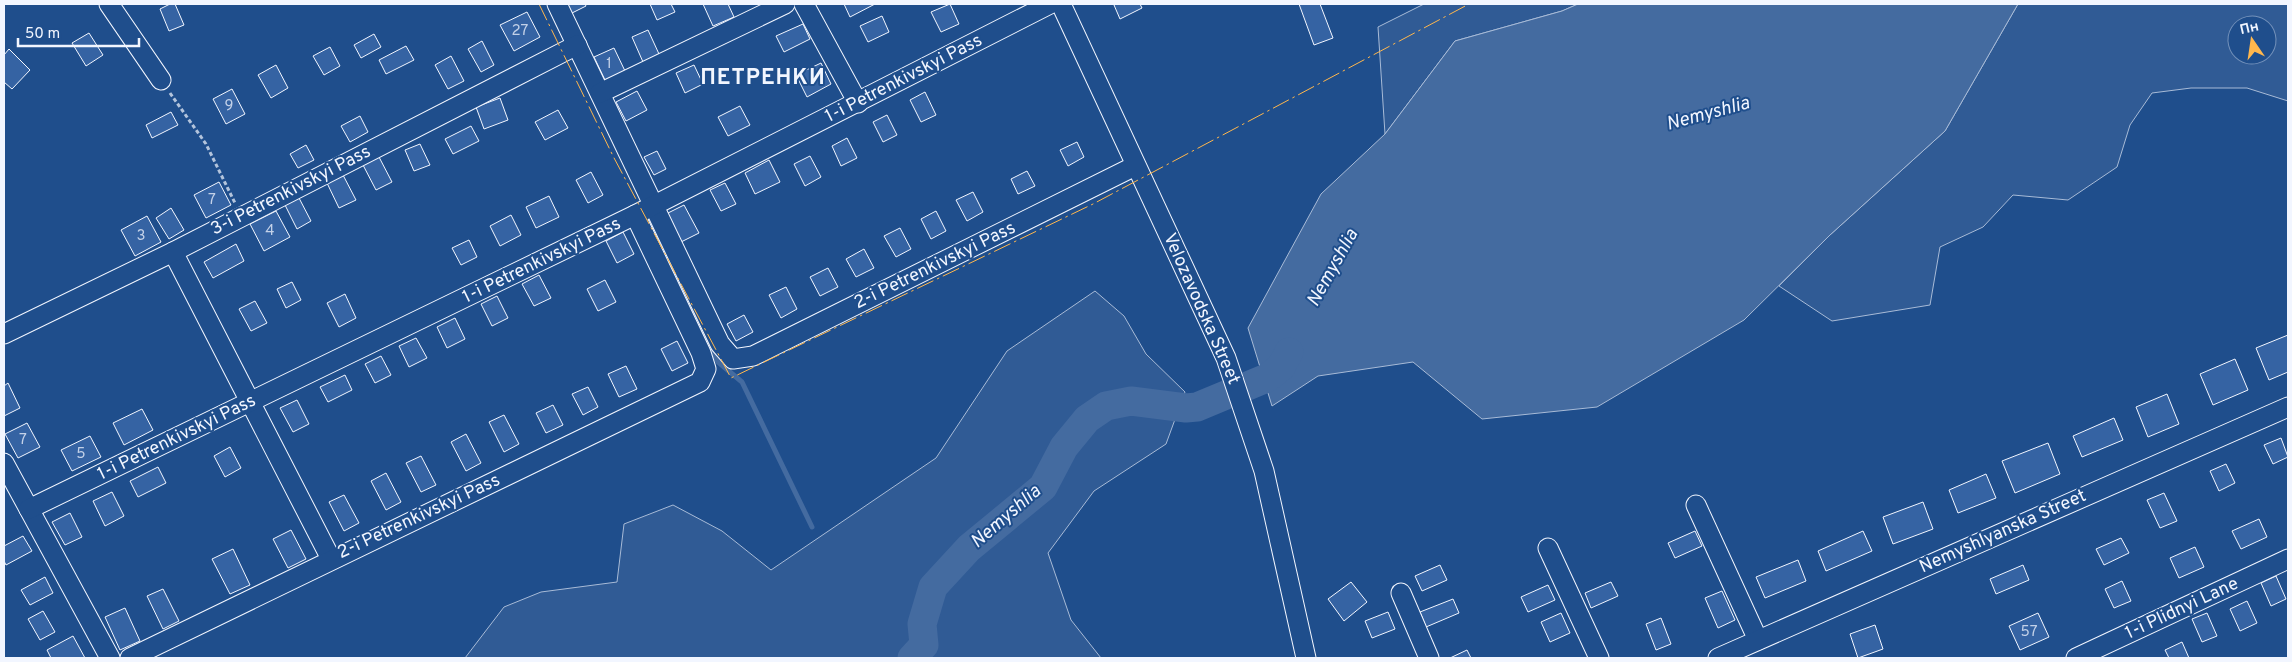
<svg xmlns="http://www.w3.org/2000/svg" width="2292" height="662" font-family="Overpass,sans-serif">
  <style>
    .built { fill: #305b95; stroke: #a8bbd7; fill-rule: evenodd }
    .water { fill: #446ba0; stroke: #a8bbd7 }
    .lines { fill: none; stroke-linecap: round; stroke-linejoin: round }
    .stream { stroke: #446ba0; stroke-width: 5 }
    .river { stroke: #446ba0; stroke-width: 29 }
    .building { fill: #3563a3; stroke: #f2f6ff }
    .minor-casing { stroke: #f2f6ff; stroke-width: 21 }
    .path { stroke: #b3c4dc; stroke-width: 3; stroke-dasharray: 4 2.5; stroke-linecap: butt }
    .minor { stroke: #1f4e8c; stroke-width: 19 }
    .power { stroke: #ffb74d; stroke-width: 1; stroke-dasharray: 18 4 2.5 4; stroke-linecap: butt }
    .labels { text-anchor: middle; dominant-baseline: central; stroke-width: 4; stroke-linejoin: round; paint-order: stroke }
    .number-label { font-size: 15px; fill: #c3d1e8 }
    .street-label { font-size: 18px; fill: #f2f6ff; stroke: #1f4e8c }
    .water-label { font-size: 19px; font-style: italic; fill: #f2f6ff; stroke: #1f4e8c }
    .district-label { font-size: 22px; font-weight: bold; letter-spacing: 1px; fill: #f2f6ff; stroke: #1f4e8c }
  </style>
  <rect width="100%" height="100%" fill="#1f4e8c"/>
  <g class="built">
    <polygon points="1424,4 1578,4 1562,11 1455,41 1385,134 1378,27"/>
    <path d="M2018,4h270v97l-41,-13h-56l-39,5 -22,32 -13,42 -49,33 -55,-5 -30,32 -43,20 -10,58 -98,16 -53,-35 51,-51 115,-104zM2237,25h30v30h-30z"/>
    <polygon points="1095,291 1124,316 1146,354 1185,392 1166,444 1094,491 1048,553 1071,620 1101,658 465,658 504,607 541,592 617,582 624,524 673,505 722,531 771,570 936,458 1007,351"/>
  </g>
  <polygon class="water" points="1578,4 2018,4 1945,131 1830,235 1744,320 1597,407 1482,419 1413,362 1318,376 1272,406 1248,328 1321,194 1385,134 1455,41 1562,11"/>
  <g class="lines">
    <polyline class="stream" points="692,308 718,362 742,382 812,527"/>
    <polyline class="river" points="912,658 924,645 922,624 933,587 969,548 1043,487 1064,447 1087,419 1106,406 1131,401 1186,408 1197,407 1267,378 1281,367 1289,352"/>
  </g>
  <g class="building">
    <polygon points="170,4 175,4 184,25 169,31 160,9"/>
    <polygon points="563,4 585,4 586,6 568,15"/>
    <polygon points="650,4 671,4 675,12 657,20"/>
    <polygon points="703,4 728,4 734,17 713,26"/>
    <polygon points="844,4 875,4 850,17"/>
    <polygon points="950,4 959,24 941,32 931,12"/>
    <polygon points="1116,4 1140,4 1142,8 1120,19 1114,5"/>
    <polygon points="1299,4 1320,4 1333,38 1314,45"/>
    <polygon points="527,12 540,37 514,51 500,25"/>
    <polygon points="882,16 889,32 868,42 860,26"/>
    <polygon points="803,24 810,39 784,52 776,36"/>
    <polygon points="648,30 659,54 643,62 632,37"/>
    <polygon points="89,33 103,55 86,66 72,43"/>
    <polygon points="374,34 381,47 361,58 354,45"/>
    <polygon points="482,41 494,65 481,72 468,49"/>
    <polygon points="406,46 414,60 386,74 379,60"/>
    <polygon points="330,47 340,66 324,75 313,56"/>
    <polygon points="614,48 625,71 605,80 594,57"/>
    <polygon points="9,49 30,70 12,89 4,82 4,55"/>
    <polygon points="451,56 464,81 448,89 435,65"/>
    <polygon points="821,63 831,84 807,97 796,75"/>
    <polygon points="276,65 288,88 271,98 258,75"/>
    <polygon points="694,65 703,84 685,93 676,73"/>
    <polygon points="232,89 245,114 226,124 213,99"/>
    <polygon points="637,91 647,110 626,121 616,102"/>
    <polygon points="925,92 936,115 921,122 910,100"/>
    <polygon points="500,98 508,120 484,129 476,107"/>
    <polygon points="740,106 750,125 728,136 718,117"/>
    <polygon points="558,110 568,128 545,140 535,122"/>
    <polygon points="171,112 178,125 152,138 146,125"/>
    <polygon points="887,115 897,135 883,142 873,122"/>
    <polygon points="360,116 368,132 350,142 341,126"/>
    <polygon points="471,126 479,141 453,154 445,139"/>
    <polygon points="847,138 857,158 841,166 832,146"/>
    <polygon points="1077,142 1084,157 1068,166 1060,150"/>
    <polygon points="420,144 430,165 414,171 405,150"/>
    <polygon points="306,145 314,160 298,168 290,154"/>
    <polygon points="657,151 666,169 654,175 644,157"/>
    <polygon points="810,156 821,177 805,186 794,164"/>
    <polygon points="379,157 392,182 376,190 363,165"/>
    <polygon points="769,160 780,182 755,194 745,173"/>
    <polygon points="1027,171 1035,186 1018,194 1011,179"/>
    <polygon points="591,172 603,195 588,203 576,180"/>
    <polygon points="343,175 356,200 339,208 327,183"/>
    <polygon points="219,182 231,205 206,218 194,195"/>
    <polygon points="725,183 736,204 721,211 710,190"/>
    <polygon points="973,192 983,212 967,221 956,200"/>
    <polygon points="549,196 559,217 536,228 526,207"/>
    <polygon points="299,198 311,221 297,229 285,205"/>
    <polygon points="684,205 699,233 681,242 666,214"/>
    <polygon points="171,208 184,230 169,239 156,218"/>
    <polygon points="276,211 290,237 264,251 250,224"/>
    <polygon points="936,211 946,231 931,239 921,219"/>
    <polygon points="511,215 521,235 500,246 490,226"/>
    <polygon points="147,216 161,242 135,256 121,230"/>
    <polygon points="900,228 911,249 896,257 884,236"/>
    <polygon points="623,232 634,254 617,263 606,241"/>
    <polygon points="469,240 477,257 461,265 452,248"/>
    <polygon points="236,244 244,261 213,278 204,262"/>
    <polygon points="864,249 874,268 856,277 846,259"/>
    <polygon points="828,268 838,287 820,296 810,277"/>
    <polygon points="539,275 551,298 534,306 522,284"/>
    <polygon points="605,280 616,302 598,311 587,289"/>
    <polygon points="292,282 301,300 286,308 277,289"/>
    <polygon points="786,287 797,309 781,318 769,295"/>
    <polygon points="345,294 356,318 339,327 327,303"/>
    <polygon points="497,296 508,318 492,326 481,304"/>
    <polygon points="255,301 267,323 251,331 239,309"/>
    <polygon points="744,315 753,332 736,341 727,324"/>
    <polygon points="455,318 465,339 447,348 437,327"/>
    <polygon points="2288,335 2288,372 2269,380 2256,348"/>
    <polygon points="416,338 427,358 409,367 399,346"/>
    <polygon points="677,341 688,363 672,371 661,349"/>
    <polygon points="381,356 391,375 375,383 365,364"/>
    <polygon points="2235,359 2248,390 2213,405 2200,374"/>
    <polygon points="626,366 637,389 619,397 608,374"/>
    <polygon points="345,375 352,390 328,402 320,387"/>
    <polygon points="8,383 20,408 4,416 4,386"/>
    <polygon points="588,387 598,407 583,415 572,394"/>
    <polygon points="2167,394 2179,424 2148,437 2136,407"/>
    <polygon points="297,400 309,424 293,432 280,408"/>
    <polygon points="553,405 563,425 546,433 536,413"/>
    <polygon points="142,409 153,430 124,445 113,423"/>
    <polygon points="504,415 519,444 504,452 489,422"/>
    <polygon points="2114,418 2123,440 2082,457 2073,436"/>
    <polygon points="27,423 40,447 18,458 5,434"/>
    <polygon points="466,434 481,463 466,471 451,442"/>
    <polygon points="90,436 101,457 72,471 61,450"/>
    <polygon points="2281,438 2288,457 2273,464 2264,445"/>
    <polygon points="2048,443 2060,474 2015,493 2002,461"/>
    <polygon points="230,447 241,468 225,477 214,456"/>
    <polygon points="421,456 436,485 421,492 406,463"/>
    <polygon points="2226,464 2235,483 2219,491 2210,471"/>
    <polygon points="158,467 166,483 138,497 130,481"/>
    <polygon points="386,473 401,502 386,510 371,481"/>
    <polygon points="1986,474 1996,498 1958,513 1949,490"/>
    <polygon points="112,492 124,516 105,526 93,501"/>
    <polygon points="2164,493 2177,521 2160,528 2147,500"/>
    <polygon points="344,495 359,523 344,531 329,502"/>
    <polygon points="1923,502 1933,529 1893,544 1883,517"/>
    <polygon points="70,513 82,537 65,545 52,522"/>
    <polygon points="2259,519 2267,537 2241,549 2232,531"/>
    <polygon points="291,530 306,559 288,568 273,539"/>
    <polygon points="1695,531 1702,546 1675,558 1668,543"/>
    <polygon points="1863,531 1872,551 1826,571 1818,551"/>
    <polygon points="23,536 32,551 6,565 4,561 4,546"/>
    <polygon points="2121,538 2129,553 2104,565 2096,549"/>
    <polygon points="2195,547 2204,567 2179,578 2170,558"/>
    <polygon points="233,549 250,585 230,594 212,559"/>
    <polygon points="1798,560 1806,581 1765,598 1756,577"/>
    <polygon points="1440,565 1447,580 1422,591 1415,576"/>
    <polygon points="2023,565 2029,580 1996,594 1990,579"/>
    <polygon points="2276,576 2286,599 2271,606 2261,583"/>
    <polygon points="45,577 53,593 30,605 21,590"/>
    <polygon points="2122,581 2131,601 2114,608 2105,589"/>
    <polygon points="1351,582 1367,602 1344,621 1328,599"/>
    <polygon points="1611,582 1618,596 1591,608 1585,593"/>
    <polygon points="1548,585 1555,600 1528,612 1521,597"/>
    <polygon points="163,589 179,621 163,629 147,596"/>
    <polygon points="1722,591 1735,620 1718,628 1705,598"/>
    <polygon points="1453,599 1459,613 1426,627 1420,612"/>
    <polygon points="2247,601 2257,623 2240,631 2230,609"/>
    <polygon points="125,608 140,641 120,650 105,617"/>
    <polygon points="43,611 55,632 40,640 28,619"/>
    <polygon points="1388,612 1395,629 1372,638 1365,621"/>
    <polygon points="1561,613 1570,633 1550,642 1541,622"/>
    <polygon points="2038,613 2049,637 2020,650 2009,626"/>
    <polygon points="2207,613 2217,636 2202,642 2192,619"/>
    <polygon points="1661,618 1671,644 1656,650 1646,624"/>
    <polygon points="1875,625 1883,649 1858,658 1850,634"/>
    <polygon points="73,636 85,658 51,658 47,650"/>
    <polygon points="2182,642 2189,658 2169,658 2165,650"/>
    <polygon points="1467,650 1471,658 1450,658"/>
  </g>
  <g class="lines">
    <defs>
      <g id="minor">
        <polyline points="109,4 161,80"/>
        <polyline points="557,4 720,344 733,359 753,356 1135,166"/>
        <polyline points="804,4 858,103"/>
        <polyline points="1061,4 1226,358 1264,471 1306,658"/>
        <polyline points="600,93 785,4"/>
        <polyline points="173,252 331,559"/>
        <polyline points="4,334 173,252 577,45"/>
        <polyline points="4,463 110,658"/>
        <polyline points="1696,505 1758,640"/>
        <polyline points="29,509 635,215 1050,4"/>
        <polyline points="1548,548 1599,658"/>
        <polyline points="1401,593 1429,658"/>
        <polyline points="130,658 700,382 706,369 701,353 635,215"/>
        <polyline points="1718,658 2288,407"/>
        <polyline points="2076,658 2288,559"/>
      </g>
    </defs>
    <use href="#minor" class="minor-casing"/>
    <polyline class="path" points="170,93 206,144 235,203"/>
    <use href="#minor" class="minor"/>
    <polyline class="power" points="539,4 613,156 731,378 1093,204 1469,4"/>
  </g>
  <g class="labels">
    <g class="number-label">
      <text x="520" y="31">27</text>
      <text x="609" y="64">1</text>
      <text x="229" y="106">9</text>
      <text x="212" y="200">7</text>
      <text x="270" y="231">4</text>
      <text x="141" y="236">3</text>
      <text x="23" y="440">7</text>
      <text x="81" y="454">5</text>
      <text x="2029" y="632">57</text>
    </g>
    <g class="street-label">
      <text transform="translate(904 79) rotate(-27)">1-i Petrenkivskyi Pass</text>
      <text transform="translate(291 191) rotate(-27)">3-i Petrenkivskyi Pass</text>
      <text transform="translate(542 261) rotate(-26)">1-i Petrenkivskyi Pass</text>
      <text transform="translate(935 266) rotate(-26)">2-i Petrenkivskyi Pass</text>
      <text transform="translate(1201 309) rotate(66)">Velozavodska Street</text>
      <text transform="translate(177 438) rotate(-26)">1-i Petrenkivskyi Pass</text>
      <text transform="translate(419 517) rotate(-25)">2-i Petrenkivskyi Pass</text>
      <text transform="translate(2003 532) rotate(-24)">Nemyshlyanska Street</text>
      <text transform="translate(2182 609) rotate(-25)">1-i Plidnyi Lane</text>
    </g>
    <g class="water-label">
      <text transform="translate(1708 114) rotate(-15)">Nemyshlia</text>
      <text transform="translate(1333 268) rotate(-61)">Nemyshlia</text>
      <text transform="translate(1006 517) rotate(-41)">Nemyshlia</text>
    </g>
    <g class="district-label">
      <text x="763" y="78">ПЕТРЕНКИ</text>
    </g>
  </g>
  <rect width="2292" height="662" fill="none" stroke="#f2f6ff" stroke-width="10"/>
  <g transform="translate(2252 40) rotate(347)"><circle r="24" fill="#1f4e8c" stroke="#7391ba"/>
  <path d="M0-4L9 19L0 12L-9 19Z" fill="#ffb74d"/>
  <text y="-8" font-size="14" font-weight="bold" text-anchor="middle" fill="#f2f6ff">Пн</text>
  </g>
  <path d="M18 38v8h121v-8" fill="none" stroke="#f2f6ff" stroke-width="2.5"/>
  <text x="25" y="38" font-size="15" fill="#f2f6ff" stroke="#1f4e8c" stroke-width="4" paint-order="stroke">50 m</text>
</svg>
